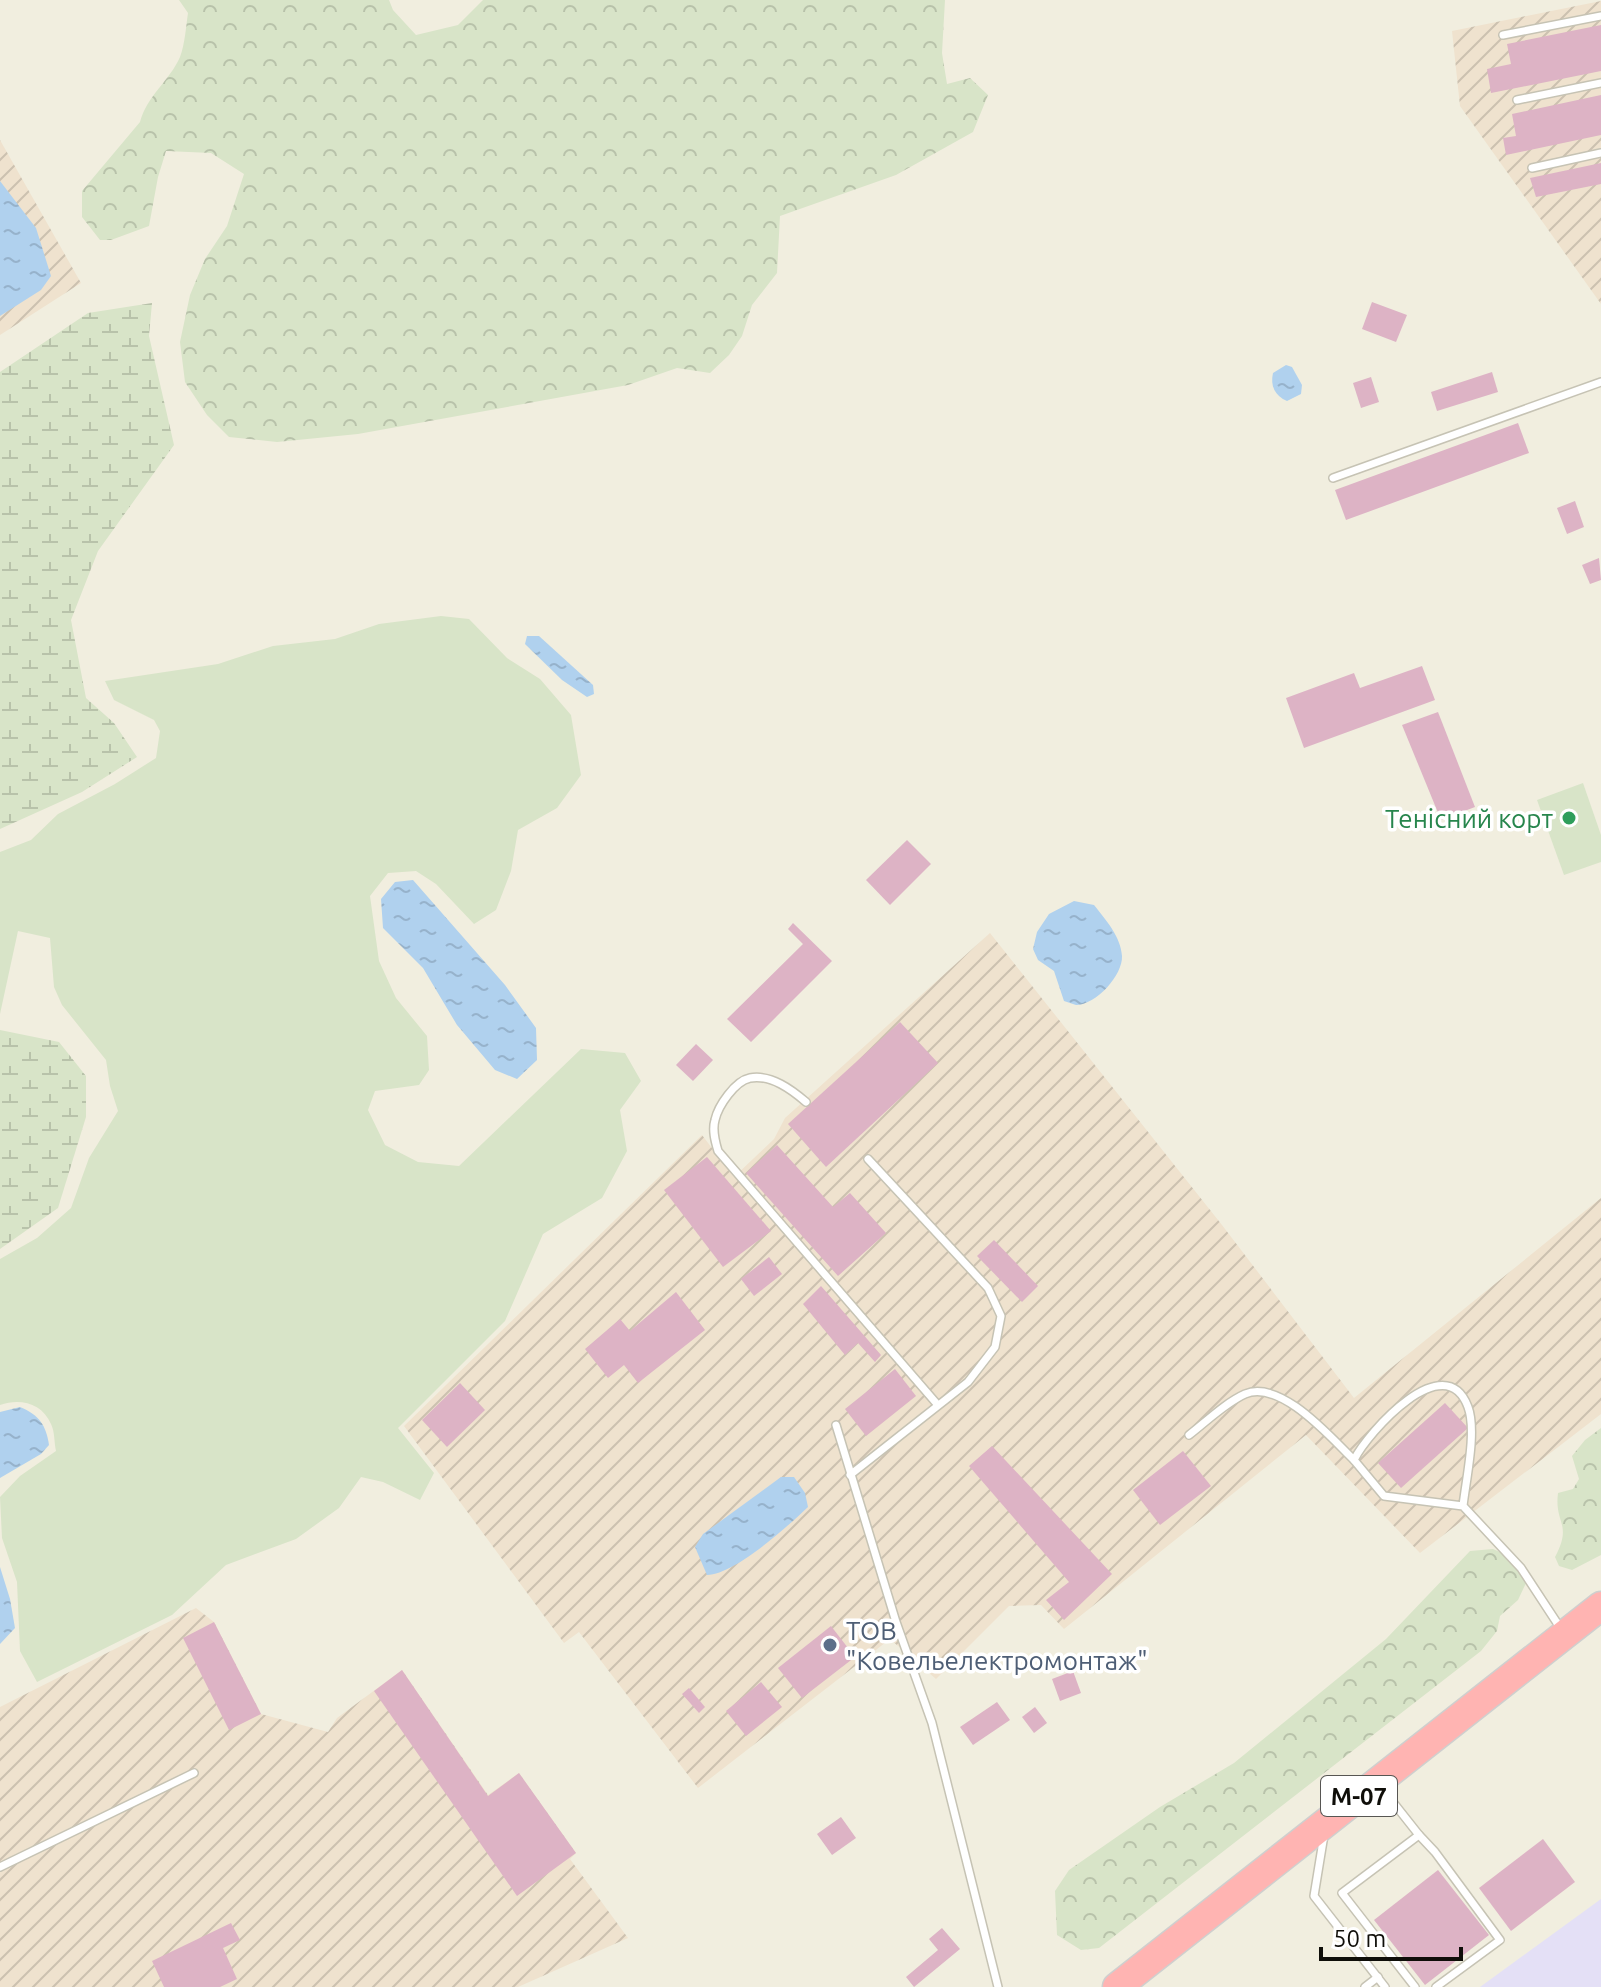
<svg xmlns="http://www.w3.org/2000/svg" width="1601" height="1987" font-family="Ubuntu,sans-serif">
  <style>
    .commercial { fill: #e4e0f6 }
    .industrial { fill: url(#industrial-furrows) }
    .grass { fill: #d8e4c8 }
    .forest { fill: url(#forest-crowns) }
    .wetland { fill: url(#wetland-marsh) }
    .water { fill: url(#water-ripples) }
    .building { fill: #ddb3c5 }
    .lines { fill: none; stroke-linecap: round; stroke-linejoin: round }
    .lane-casing { stroke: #c6c3b4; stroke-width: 10 }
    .highway-casing { stroke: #cfcfce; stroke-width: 31 }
    .lane { stroke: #fff; stroke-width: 7 }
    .highway { stroke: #ffb4b2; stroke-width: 28 }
    .leisure-dot { fill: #2e9e5b; stroke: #fff; stroke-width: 3 }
    .service-dot { fill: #5c6f8a; stroke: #fff; stroke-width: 3 }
    .labels { text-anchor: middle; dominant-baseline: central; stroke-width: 7; stroke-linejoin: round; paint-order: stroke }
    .shield { fill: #fff; stroke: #575653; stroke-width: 2 }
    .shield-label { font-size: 24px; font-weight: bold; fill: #0f0e09 }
    .leisure-label { font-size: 26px; fill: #27864d; stroke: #fff; text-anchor: end }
    .service-label { font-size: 26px; fill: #4e5e75; stroke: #fff; text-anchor: start }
  </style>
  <defs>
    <pattern id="industrial-furrows" width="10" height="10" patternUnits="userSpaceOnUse" patternTransform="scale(2)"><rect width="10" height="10" fill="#efe2ce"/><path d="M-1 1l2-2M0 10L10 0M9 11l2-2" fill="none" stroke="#ccc1b0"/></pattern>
    <pattern id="forest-crowns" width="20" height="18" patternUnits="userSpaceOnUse" patternTransform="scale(2)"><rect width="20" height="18" fill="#d8e4c8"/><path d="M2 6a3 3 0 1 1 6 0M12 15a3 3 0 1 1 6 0" fill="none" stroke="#b8c2aa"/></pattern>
    <pattern id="wetland-marsh" width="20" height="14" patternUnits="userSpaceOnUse" patternTransform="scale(2)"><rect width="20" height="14" fill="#d8e4c8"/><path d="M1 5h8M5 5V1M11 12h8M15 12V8" fill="none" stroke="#b8c2aa"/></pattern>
    <pattern id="water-ripples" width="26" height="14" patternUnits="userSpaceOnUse" patternTransform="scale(2)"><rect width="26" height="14" fill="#b0d1ee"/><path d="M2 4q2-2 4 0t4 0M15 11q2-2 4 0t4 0" fill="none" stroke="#96b2cb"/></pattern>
  </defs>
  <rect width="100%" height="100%" fill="#f1eedf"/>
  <polygon class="commercial" points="1601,1899 1601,1987 1480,1987"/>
  <g class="industrial">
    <polygon points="1601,1 1601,304 1460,106 1452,31"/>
    <polygon points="0,140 81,283 0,335"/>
    <polygon points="990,933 1222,1225 1354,1398 1601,1198 1601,1414 1420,1553 1306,1435 1064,1629 1041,1605 1009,1606 936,1679 890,1639 698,1788 579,1632 564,1643 404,1426 702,1135 734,1177 774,1139 785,1118"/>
    <polygon points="196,1608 214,1622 261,1714 328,1732 337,1718 402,1670 488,1795 519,1773 576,1853 570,1859 628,1938 518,1987 0,1987 0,1707"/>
  </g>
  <g class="grass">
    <path d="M441,616l28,3 38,39 33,21 31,36 10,60 -24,33 -39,22 -7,41 -15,39 -22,14 -38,-40 -20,-13 -28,2 -18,23 9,65 17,37 31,38 2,34 -10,15 -44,6 -7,19 17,35 33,17 41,4 122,-117 44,4 16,28 -21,29 7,41 -25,47 -59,36 -38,87 -107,107 36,45 -14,27 -37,-18 -22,-5 -22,31 -43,31 -70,26 -54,50 -135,67 -17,-31 -3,-69 -15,-44 -2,-41 20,-21 36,-25c-2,-8 -1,-19 -5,-27 -9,-21 -31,-26 -51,-19v-146l37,-21 34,-30 18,-50 29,-47 -8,-25 -4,-26 -44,-55 -8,-18 -4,-49 -32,-7 -18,83v-162l31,-12 27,-26 57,-30 41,-26 4,-27 -6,-11 -40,-20 -9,-19 113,-17 55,-18 62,-7 44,-15z"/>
    <polygon points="1583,783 1601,835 1601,862 1564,875 1537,800"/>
  </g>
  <g class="forest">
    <path d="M179,0h210l4,10 23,25 42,-10 25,-25h462l-3,53 5,31 23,-6 18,17 -15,37 -77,43 -116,41 -3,57 -25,32 -10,31 -13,19 -19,18 -33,-5 -49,17 -270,49 -81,8 -48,-5 -22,-22 -22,-33 -5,-40 10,-47 15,-36 22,-33 17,-52 -33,-21 -45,-2 -8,26 -9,49 -38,14h-11l-18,-23v-26l58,-69c6,-25 30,-42 40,-65 5,-13 6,-31 8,-44z"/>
    <path d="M1601,1428v127l-29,15 -13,-4 -4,-9c18,-34 -1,-33 3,-64l15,-4 6,-10 -7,-23 13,-16z"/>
    <polygon points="1493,1549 1516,1559 1527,1581 1518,1600 1500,1616 1497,1631 1481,1651 1099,1948 1081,1950 1057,1935 1055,1891 1069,1870 1160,1807 1234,1763 1386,1639 1470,1551"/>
  </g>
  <g class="wetland">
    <polygon points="152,303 149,336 174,445 98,551 71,620 86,698 114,723 137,757 82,792 0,829 0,372 88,313"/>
    <polygon points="0,1030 59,1042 86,1076 86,1117 58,1208 0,1249"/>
  </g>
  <g class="water">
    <polygon points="0,181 36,228 51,276 41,290 0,316"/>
    <path d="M1286,365l6,2 10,18 -1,9 -14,7c-12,-5 -17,-15 -14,-28z"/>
    <polygon points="527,636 539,636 593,685 594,694 587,697 562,680 525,644"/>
    <polygon points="413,880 505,985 536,1028 537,1060 517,1079 495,1070 457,1025 423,968 383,928 381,899 395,882"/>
    <path d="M1074,901l20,4c12,15 27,32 28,51 1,19 -26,49 -46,49 -4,-1 -8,-3 -12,-4l-10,-30 -16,-11 -5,-11 4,-17 12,-18z"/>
    <path d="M20,1407c19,8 26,18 29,38l-8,9 -41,24v-66z"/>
    <path d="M781,1477h13l11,16 3,14c-21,20 -73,67 -101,68l-12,-28 8,-13z"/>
    <polygon points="0,1567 10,1599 15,1628 0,1644"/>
  </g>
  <g class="building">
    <polygon points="1601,25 1601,71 1491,93 1487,69 1511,64 1507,44"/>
    <polygon points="1601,95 1601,135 1506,155 1503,138 1516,136 1512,114"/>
    <polygon points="1601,163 1601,184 1536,197 1530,178"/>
    <polygon points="1372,302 1407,315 1396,342 1362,329"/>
    <polygon points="1492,372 1498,392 1437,411 1431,392"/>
    <polygon points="1371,377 1379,402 1361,408 1353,383"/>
    <polygon points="1518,423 1529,453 1346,520 1335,490"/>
    <polygon points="1575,501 1584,527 1567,534 1557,508"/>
    <polygon points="1599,558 1601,580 1590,584 1582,565"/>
    <polygon points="1422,666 1435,700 1304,748 1286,698 1354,673 1360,688"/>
    <polygon points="1438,712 1475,807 1441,820 1402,725"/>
    <polygon points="907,840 931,864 890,905 866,880"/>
    <polygon points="793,923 832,961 751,1042 727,1019 803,944 788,929"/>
    <polygon points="900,1022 938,1063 826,1167 788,1124"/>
    <polygon points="696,1044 713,1060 693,1081 676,1065"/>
    <polygon points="777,1145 833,1207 850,1193 886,1233 838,1276 746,1173"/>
    <polygon points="707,1157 771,1231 723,1267 664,1190"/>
    <polygon points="994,1240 1038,1286 1022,1302 977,1256"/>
    <polygon points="769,1257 782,1274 754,1296 741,1279"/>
    <polygon points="821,1286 881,1355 875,1362 858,1343 845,1355 803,1304"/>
    <polygon points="676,1292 705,1330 638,1383 624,1365 608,1378 585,1349 620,1319 630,1331"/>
    <polygon points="895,1369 916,1396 866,1436 845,1409"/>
    <polygon points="460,1383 485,1410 447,1447 422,1420"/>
    <polygon points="1445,1403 1468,1428 1401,1488 1378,1463"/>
    <polygon points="992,1446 1112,1574 1064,1620 1046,1600 1069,1582 969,1466"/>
    <polygon points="1183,1451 1211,1486 1160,1525 1133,1490"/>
    <polygon points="214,1622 261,1714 229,1730 183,1638"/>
    <polygon points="831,1626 855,1657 802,1698 778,1668"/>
    <polygon points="402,1670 488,1796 519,1773 576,1853 517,1896 374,1691"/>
    <polygon points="1073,1671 1081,1693 1060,1701 1052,1679"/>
    <polygon points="761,1682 782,1707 746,1736 726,1711"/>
    <polygon points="689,1688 705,1707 699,1713 682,1694"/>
    <polygon points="997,1702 1010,1720 973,1745 960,1727"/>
    <polygon points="1035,1707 1047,1723 1034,1733 1022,1717"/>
    <polygon points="841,1817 856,1838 832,1855 817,1834"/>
    <polygon points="1543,1839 1575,1882 1511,1931 1479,1888"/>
    <polygon points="1438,1870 1489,1935 1425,1985 1374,1920"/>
    <polygon points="231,1923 240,1940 223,1948 237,1979 220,1987 164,1987 152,1961"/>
    <polygon points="942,1928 960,1949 914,1987 906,1977 938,1950 929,1939"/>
  </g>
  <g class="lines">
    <defs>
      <g id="lane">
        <polyline points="1503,35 1601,16"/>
        <polyline points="1517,100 1601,83"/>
        <polyline points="1532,168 1601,153"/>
        <polyline points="1333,478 1601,382"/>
        <path d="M806,1102c-14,-12 -35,-28 -56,-24 -15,3 -32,28 -35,42 -3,10 0,21 3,31l219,253"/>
        <polyline points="836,1425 896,1622 932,1723 998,1987"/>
        <path d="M1189,1435c17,-13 36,-32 56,-41 36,-15 86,44 109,66"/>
        <polyline points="850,1475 968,1382 995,1347 1001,1316 988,1288 868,1159"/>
        <path d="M1463,1506c3,-27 14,-75 5,-99 -23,-61 -100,25 -114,53l30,36 79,10 58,62 40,61"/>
        <polyline points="1381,1787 1419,1835 1435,1852 1500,1940 1436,1987"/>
        <polyline points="1324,1835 1314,1896 1385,1987"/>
        <polyline points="0,1867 194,1773"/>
        <polyline points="1365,1987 1378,1977"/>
        <polyline points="1415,1987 1342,1893 1419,1835"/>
      </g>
      <polyline id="highway" points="1117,1987 1601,1606"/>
    </defs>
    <use href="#lane" class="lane-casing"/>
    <use href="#highway" class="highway-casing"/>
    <use href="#lane" class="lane"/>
    <use href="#highway" class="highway"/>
  </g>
  <circle class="leisure-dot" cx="1569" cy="818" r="8"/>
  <circle class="service-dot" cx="830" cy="1645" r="8"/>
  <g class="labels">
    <rect class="shield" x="1321" y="1776" width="76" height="40" rx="6"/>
    <g class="shield-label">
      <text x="1359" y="1796">М-07</text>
    </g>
    <g class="leisure-label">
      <text x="1553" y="818">Тенісний корт</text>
    </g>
    <g class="service-label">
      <text x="846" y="1630">ТОВ<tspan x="846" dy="30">"Ковельелектромонтаж"</tspan></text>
    </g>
  </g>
  <path d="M1321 1947v12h140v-12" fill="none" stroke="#0f0e09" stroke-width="4"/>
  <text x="1333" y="1947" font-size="24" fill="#0f0e09" stroke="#ffffff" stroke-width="6" paint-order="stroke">50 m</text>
</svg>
